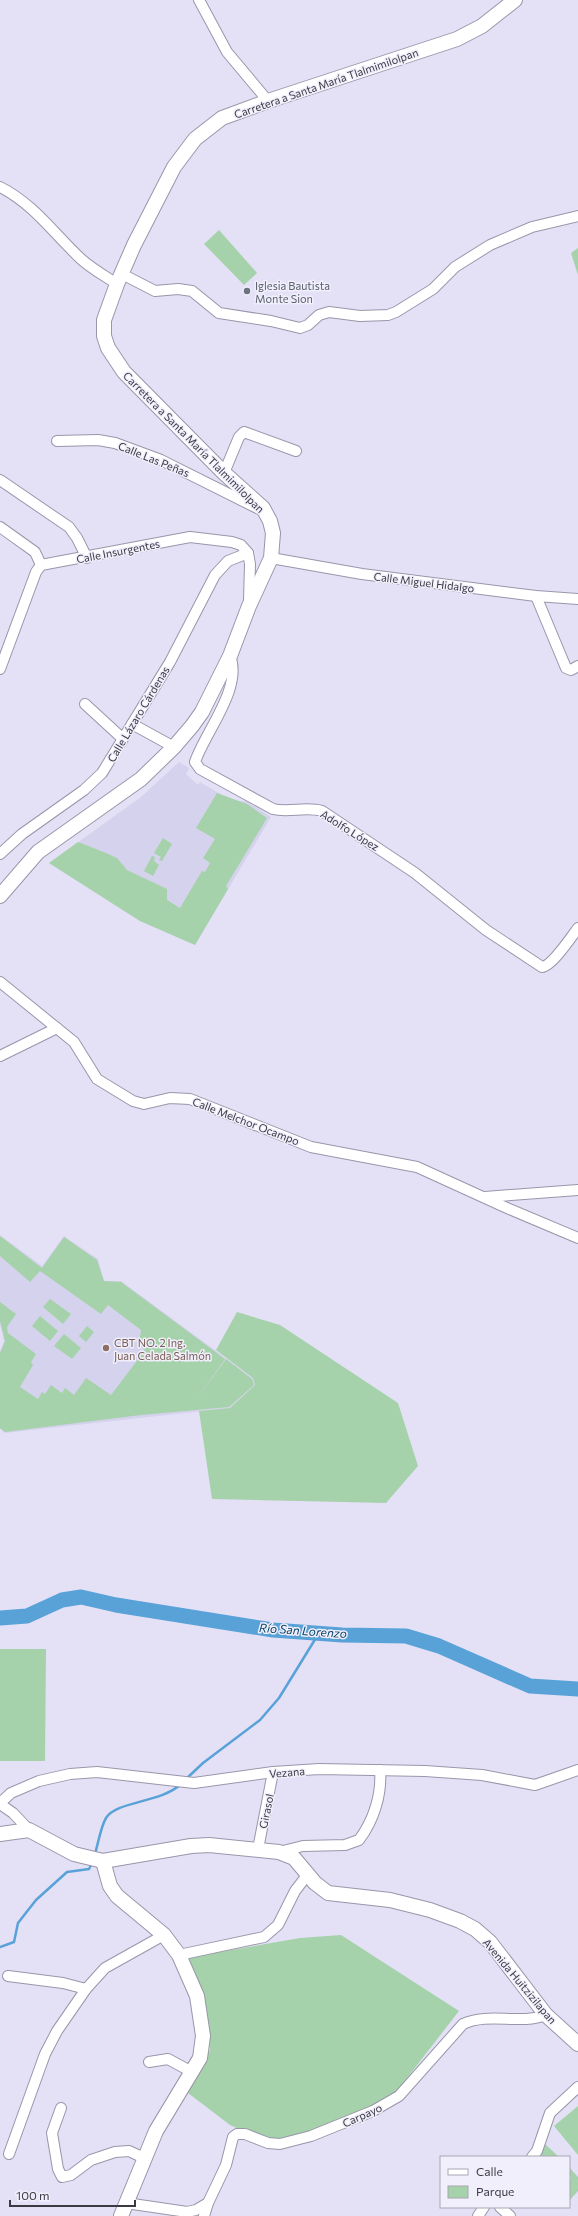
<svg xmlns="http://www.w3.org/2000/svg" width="578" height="2216" font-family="Commissioner,sans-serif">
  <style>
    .built { fill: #d5d2ed }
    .green { fill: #a5d2aa }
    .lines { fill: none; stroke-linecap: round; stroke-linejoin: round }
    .stream { stroke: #58a2d8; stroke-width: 2.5 }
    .river { stroke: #58a2d8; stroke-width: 15 }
    .street-casing { stroke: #9996aa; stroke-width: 12 }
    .secondary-casing { stroke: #9996aa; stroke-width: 16 }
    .street { stroke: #fff; stroke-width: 10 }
    .secondary { stroke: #fff; stroke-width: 14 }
    .worship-dot { fill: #6b7280; stroke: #f1effc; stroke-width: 1.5 }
    .education-dot { fill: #8d6e63; stroke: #f1effc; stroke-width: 1.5 }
    .labels { text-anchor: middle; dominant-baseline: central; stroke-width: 3; stroke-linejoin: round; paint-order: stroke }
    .street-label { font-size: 11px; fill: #3b3a42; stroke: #f1effc }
    .worship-label { font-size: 11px; fill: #5b616d; stroke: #f1effc; text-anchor: start }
    .education-label { font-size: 11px; fill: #785e54; stroke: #f1effc; text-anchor: start }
    .water-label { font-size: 12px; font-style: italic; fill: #064366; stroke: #f1effc }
  </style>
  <rect width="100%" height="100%" fill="#e4e1f7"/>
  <g class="built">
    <polygon points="179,762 189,768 186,774 198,785 200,782 237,804 239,801 246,801 271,817 195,945 140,921 49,863 141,797"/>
    <polygon points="0,1235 42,1266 64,1236 98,1259 104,1281 121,1281 253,1378 255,1385 230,1408 5,1433 0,1429 0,1351 4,1341 0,1324"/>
  </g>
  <g class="green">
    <polygon points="219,230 257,273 244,285 204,244"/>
    <polygon points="578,248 578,275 571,253"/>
    <polygon points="217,793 247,804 267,818 226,886 228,889 195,945 140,921 49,863 78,842 106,853 117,858 127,870 167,889 167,900 180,908 202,871 205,872 210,863 203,858 215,839 196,828"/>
    <polygon points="163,838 172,844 162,861 159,860 161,857 154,853"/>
    <polygon points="152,856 155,857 154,861 159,865 153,876 144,871"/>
    <polygon points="0,1236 42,1268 64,1237 97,1260 104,1281 121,1282 225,1359 195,1401 226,1359 252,1379 254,1385 229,1407 141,1415 5,1432 0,1428 0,1353 5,1341 0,1321 0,1302 16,1314 7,1327 8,1333 36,1354 31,1362 33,1365 20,1387 38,1399 42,1392 45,1394 51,1385 62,1393 65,1388 74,1395 86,1378 111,1395 145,1350 139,1344 141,1330 108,1305 101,1314 40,1271 30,1282 0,1256"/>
    <polygon points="50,1299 71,1314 63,1324 43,1307"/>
    <polygon points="237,1312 280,1325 398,1403 418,1466 386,1503 212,1499 199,1411 230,1408 255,1385 253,1378 216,1350"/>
    <polygon points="40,1316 58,1331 50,1341 32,1326"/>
    <polygon points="87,1326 94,1332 86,1342 79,1336"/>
    <polygon points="64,1334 81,1348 72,1359 54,1346"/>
    <polygon points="0,1649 46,1649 45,1761 0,1761"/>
    <polygon points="341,1935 459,2011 390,2100 292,2138 271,2143 230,2125 188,2093 210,2050 200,1991 187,1964 191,1957 300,1938"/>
    <polygon points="578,2106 578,2155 554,2126"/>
    <polygon points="544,2143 559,2157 542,2157 540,2155"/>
    <polygon points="569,2167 578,2177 578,2191 569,2201 569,2181 571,2178 569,2175"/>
  </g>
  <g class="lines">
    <g class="stream">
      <polyline points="186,1779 203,1763 260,1720 279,1698 319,1633"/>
      <path d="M95,1854c3,-10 6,-28 11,-36 10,-17 55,-15 75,-34"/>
      <polyline points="0,1947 14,1942 18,1923 36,1900 67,1872 89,1869 92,1863"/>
    </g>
    <polyline class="river" points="0,1618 27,1616 62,1600 81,1597 116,1605 273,1630 342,1635 406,1636 439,1646 530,1686 578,1689"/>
    <defs>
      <g id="street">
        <polyline points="199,0 227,52 268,101"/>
        <path d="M0,187c34,17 54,47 81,72 11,10 24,17 36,25"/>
        <polyline points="122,274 155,291 178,289 192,291 219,313 271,321 300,328 308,325 319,315 329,312 360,316 388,315 396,312 433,289 455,267 490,245 532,227 578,216"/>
        <polyline points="57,441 98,440 115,443 161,460 259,509"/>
        <polyline points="224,473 239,437 244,432 296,451"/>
        <polyline points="0,480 69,527 77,538 87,558"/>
        <polyline points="0,527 35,552 41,565"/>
        <polyline points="271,558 362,574 536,596 578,599"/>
        <polyline points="536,596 566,668 571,670 578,666"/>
        <path d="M230,656c13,32 -25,76 -35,106l5,7 73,40c16,4 33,-3 49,2l93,62 71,57 56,37c10,-1 30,-31 36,-39"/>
        <polyline points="0,669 36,572 41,565 190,537 232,542 241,545 248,553 250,564 249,601"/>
        <polyline points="85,704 122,738"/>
        <polyline points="132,724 174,747"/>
        <polyline points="0,854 22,834 84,790 102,773 170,662 215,575 228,561 248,553"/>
        <polyline points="0,982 74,1042 97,1079 133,1101 144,1104 170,1098 190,1099 311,1147 417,1167 507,1208 578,1238"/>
        <polyline points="0,1056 57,1028"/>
        <polyline points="485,1197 578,1190"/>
        <polyline points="0,1803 11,1793 39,1781 70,1774 97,1772 194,1783 273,1772 319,1769 425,1771 482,1775 535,1785 578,1770"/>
        <polyline points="0,1804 13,1813 29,1830"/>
        <polyline points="258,1849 273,1772"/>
        <path d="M279,1852l24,-6 42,-1 14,-5c15,-20 23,-46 21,-70"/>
        <polyline points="179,1955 264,1937 278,1925 295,1891 308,1874"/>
        <polyline points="8,1976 63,1983 86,1989"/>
        <polyline points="149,2062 168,2059 192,2072"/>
        <polyline points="61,2108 52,2133 58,2169 62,2177 71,2175 91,2160 115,2152 129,2151 144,2158"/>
        <polyline points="9,2154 45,2054 57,2031 86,1989 105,1968 164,1935"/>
        <polyline points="532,2157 537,2151 550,2113 578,2087"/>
        <polyline points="126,2203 187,2212 196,2210 208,2203"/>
        <polyline points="500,2207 510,2216"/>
        <path d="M204,2216l4,-13 18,-38 7,-28 4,-3h8l23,9 12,1 31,-8 62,-25 26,-15 64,-72c26,-12 56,1 83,-9"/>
        <polyline points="478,2216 484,2207"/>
      </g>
      <g id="secondary">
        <polyline points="0,896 38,852 141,779 174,747 192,726 202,712 230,656 249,606 271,558 273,533 270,521 263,508 224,473 124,372 108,348 104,336 104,320 117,284 134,245 174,167 195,139 222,118 268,101 457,39 482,26 515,0"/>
        <polyline points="0,1834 29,1830 74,1854 103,1861 191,1846 209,1845 279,1852 294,1858 315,1883 328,1893 390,1900 430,1910 460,1921 475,1929 490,1942 546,2015 578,2044"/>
        <polyline points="103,1861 110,1886 117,1896 164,1935 179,1955 197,1996 203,2036 200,2058 156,2131 121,2216"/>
      </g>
    </defs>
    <use href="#street" class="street-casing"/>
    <use href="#secondary" class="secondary-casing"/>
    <use href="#street" class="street"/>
    <use href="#secondary" class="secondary"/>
  </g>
  <circle class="worship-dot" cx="247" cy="291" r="4"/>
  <circle class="education-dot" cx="106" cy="1348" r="4"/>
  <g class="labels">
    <g class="street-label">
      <text transform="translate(326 83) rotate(-19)">Carretera a Santa María Tlalmimilolpan</text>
      <text transform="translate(194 442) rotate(45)">Carretera a Santa María Tlalmimilolpan</text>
      <text transform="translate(154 459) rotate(22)">Calle Las Peñas</text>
      <text transform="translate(118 551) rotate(-11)">Calle Insurgentes</text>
      <text transform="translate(424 582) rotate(7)">Calle Miguel Hidalgo</text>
      <text transform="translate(138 714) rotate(-59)">Calle Lázaro Cárdenas</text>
      <text transform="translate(350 830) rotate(32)">Adolfo López</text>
      <text transform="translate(246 1121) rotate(21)">Calle Melchor Ocampo</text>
      <text transform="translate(287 1772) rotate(-5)">Vezana</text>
      <text transform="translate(266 1811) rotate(-78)">Girasol</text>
      <text transform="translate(520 1981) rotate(50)">Avenida Huitzizilapan</text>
      <text transform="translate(362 2115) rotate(-24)">Carpayo</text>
    </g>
    <g class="worship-label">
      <text x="255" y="285">Iglesia Bautista<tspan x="255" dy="13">Monte Sion</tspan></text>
    </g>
    <g class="education-label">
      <text x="114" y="1342">CBT NO. 2 Ing.<tspan x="114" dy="13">Juan Celada Salmón</tspan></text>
    </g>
    <g class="water-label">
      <text transform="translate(303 1630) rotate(4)">Río San Lorenzo</text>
    </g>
  </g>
  <rect x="440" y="2156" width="130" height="52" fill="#f1effc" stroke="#a8a7b2"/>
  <rect x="448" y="2169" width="20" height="6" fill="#ffffff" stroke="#a8a7b2"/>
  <text x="476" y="2176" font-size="12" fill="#3b3a42">Calle</text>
  <rect x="448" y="2186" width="20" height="12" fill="#a5d2aa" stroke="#a8a7b2"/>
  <text x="476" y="2196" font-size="12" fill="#3b3a42">Parque</text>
  <path d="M10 2200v6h125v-6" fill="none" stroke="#3b3a42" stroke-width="2"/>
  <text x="16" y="2200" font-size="12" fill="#3b3a42" stroke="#f1effc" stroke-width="3" paint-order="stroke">100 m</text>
</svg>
